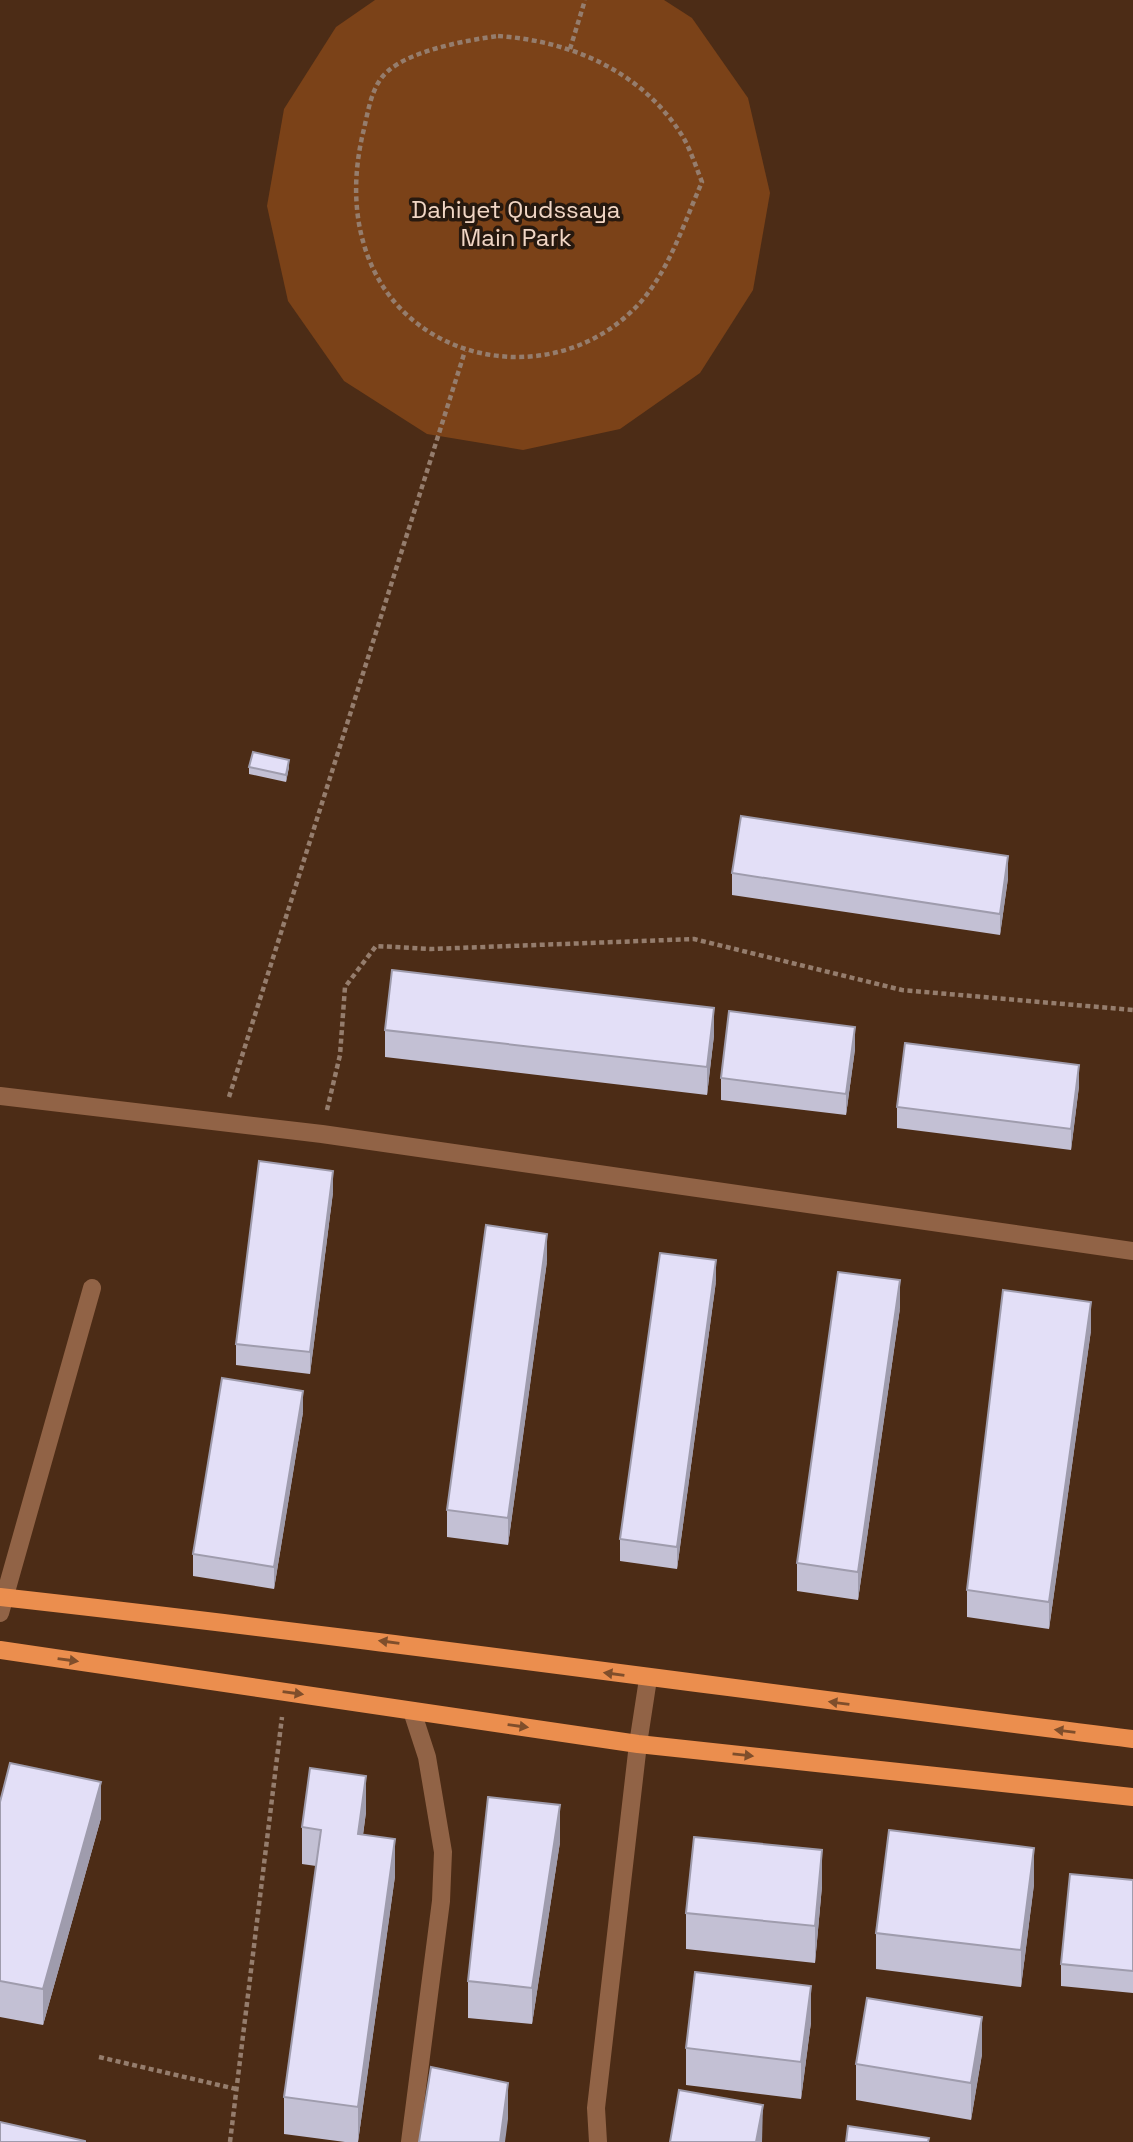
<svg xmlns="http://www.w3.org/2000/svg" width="1133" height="2142" font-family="'Space Grotesk',sans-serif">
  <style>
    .park { fill: #7b4218 }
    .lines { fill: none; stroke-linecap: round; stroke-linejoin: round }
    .path { stroke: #957d6d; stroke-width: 4.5; stroke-dasharray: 5 3.5; stroke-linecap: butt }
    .minor { stroke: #916346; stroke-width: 18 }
    .major { stroke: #eb8e4e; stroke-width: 18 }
    .wall { fill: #c3c0d4 }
    .shaded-wall { fill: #9f9cad }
    .building { fill: #e3dff7; stroke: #9f9cad; stroke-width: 2 }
    .oneway { fill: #7f4e2b }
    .labels { text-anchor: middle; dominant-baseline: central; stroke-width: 7; stroke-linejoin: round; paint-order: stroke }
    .park-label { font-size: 24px; fill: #f1d6c5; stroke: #27190f }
  </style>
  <rect width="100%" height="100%" fill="#4c2c16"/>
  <polygon class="park" points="375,0 664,0 692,18 748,98 770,193 753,290 700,373 620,429 523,450 427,434 344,381 288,301 267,206 284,109 336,27"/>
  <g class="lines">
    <g class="path">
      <path d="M498,36c74,5 145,36 185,101 8,14 13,30 19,45 -19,43 -35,96 -70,129 -84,81 -231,52 -267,-63 -12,-37 -11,-77 -2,-115 5,-20 8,-48 25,-62 24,-21 80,-31 110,-35z"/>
      <polyline points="570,49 585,0"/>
      <polyline points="229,1097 465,351"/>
      <polyline points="327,1110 340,1055 345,987 376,946 431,949 694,939 902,990 1133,1010"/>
      <polyline points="99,2057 236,2089"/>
      <polyline points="230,2142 282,1717"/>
    </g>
    <g class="minor">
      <polyline points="0,1096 322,1134 1133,1251"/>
      <polyline points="0,1613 92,1288"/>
      <polyline points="410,2142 441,1901 443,1852 427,1757 412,1711"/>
      <polyline points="598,2142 596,2108 638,1744 648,1679"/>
    </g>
    <g class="major">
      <path d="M0,1597c378,42 755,95 1133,142"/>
      <polyline points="0,1650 638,1744 1133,1797"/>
    </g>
  </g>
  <g class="wall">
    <polygon points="249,767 289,767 286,782 249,774"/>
    <polygon points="732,873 1008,878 1000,935 732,895"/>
    <polygon points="385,1030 714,1035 707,1095 385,1057"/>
    <polygon points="855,1049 846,1115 721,1100 721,1078"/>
    <polygon points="1079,1086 1071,1150 897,1128 897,1107"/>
    <polygon points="333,1192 310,1374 236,1365 236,1344"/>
    <polygon points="547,1261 508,1545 447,1537 447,1510"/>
    <polygon points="716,1281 677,1569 620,1561 620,1539"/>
    <polygon points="900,1308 858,1600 797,1591 797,1563"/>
    <polygon points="1091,1330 1049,1629 967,1617 967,1590"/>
    <polygon points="303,1412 274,1589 193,1576 193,1554"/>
    <polygon points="0,1802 101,1818 43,2025 0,2017"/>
    <polygon points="366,1812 363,1835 395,1876 358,2142 345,2142 284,2134 284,2097 316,1866 302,1864 302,1827"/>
    <polygon points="560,1842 532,2024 468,2018 468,1981"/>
    <polygon points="1133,1880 1133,1993 1061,1986 1061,1964"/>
    <polygon points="1034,1884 1021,1987 876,1969 876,1933"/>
    <polygon points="822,1886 815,1963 686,1949 686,1913"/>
    <polygon points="811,2022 801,2099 686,2085 686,2048"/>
    <polygon points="982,2054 971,2120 856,2100 856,2064"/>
  </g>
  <g class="shaded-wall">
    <polygon points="289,760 289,767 286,782 286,775"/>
    <polygon points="1008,856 1008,878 1000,935 1000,914"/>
    <polygon points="714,1008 714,1035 707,1095 707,1067"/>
    <polygon points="855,1027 855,1049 846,1115 846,1094"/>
    <polygon points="1079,1065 1079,1086 1071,1150 1071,1129"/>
    <polygon points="333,1171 333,1192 310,1374 310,1352"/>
    <polygon points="547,1234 547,1261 508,1545 508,1518"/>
    <polygon points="716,1260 716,1281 677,1569 677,1547"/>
    <polygon points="900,1280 900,1308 858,1600 858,1572"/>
    <polygon points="1091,1302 1091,1330 1049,1629 1049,1602"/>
    <polygon points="303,1391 303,1412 274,1589 274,1567"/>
    <polygon points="366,1776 366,1812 358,1871 358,1834"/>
    <polygon points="101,1782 101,1818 43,2025 43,1989"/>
    <polygon points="560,1805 560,1842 532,2024 532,1988"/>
    <polygon points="395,1839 395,1876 358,2142 358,2107"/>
    <polygon points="1034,1848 1034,1884 1021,1987 1021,1950"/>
    <polygon points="822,1850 822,1886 815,1963 815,1926"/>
    <polygon points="811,1986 811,2022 801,2099 801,2062"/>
    <polygon points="982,2017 982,2054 971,2120 971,2083"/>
    <polygon points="508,2083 508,2119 505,2142 500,2142"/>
    <polygon points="763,2105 762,2142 756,2142"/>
  </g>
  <g class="building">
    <polygon points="253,752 289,760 286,775 249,767"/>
    <polygon points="741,816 1008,856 1000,914 732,873"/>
    <polygon points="392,970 714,1008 707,1067 385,1030"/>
    <polygon points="729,1011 855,1027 846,1094 721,1078"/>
    <polygon points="905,1043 1079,1065 1071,1129 897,1107"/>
    <polygon points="259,1161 333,1171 310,1352 236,1344"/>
    <polygon points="486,1225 547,1234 508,1518 447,1510"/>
    <polygon points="660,1253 716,1260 677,1547 620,1539"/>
    <polygon points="838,1272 900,1280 858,1572 797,1563"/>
    <polygon points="1003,1290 1091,1302 1049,1602 967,1590"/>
    <polygon points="222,1378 303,1391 274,1567 193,1554"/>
    <polygon points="10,1763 101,1782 43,1989 0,1981 0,1802"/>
    <polygon points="310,1768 366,1776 358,1834 395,1839 358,2107 284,2097 321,1830 302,1827"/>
    <polygon points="488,1797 560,1805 532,1988 468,1981"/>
    <polygon points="889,1830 1034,1848 1021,1950 876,1933"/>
    <polygon points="694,1837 822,1850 815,1926 686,1913"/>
    <polygon points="1070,1874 1133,1880 1133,1971 1061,1964"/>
    <polygon points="695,1972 811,1986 801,2062 686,2048"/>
    <polygon points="867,1998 982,2017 971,2083 856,2064"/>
    <polygon points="431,2067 508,2083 500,2142 419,2142"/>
    <polygon points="679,2090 763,2105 756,2142 670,2142"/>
    <polygon points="0,2122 85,2141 85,2142 0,2142"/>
    <polygon points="848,2126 929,2138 928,2142 846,2142"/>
  </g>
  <defs><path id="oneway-solid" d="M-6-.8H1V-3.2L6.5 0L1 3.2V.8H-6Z" transform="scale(1.75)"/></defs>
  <g class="oneway">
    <use href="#oneway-solid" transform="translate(389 1642) rotate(-172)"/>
    <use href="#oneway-solid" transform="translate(68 1660) rotate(8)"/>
    <use href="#oneway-solid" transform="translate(614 1674) rotate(-172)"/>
    <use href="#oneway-solid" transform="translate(293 1693) rotate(8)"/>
    <use href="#oneway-solid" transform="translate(839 1703) rotate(-173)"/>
    <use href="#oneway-solid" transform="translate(518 1726) rotate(8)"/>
    <use href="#oneway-solid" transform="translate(1065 1731) rotate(-173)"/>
    <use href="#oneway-solid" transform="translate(743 1755) rotate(6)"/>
  </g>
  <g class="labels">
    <g class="park-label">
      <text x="516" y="209">Dahiyet Qudssaya<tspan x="516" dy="28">Main Park</tspan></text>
    </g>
  </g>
</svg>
